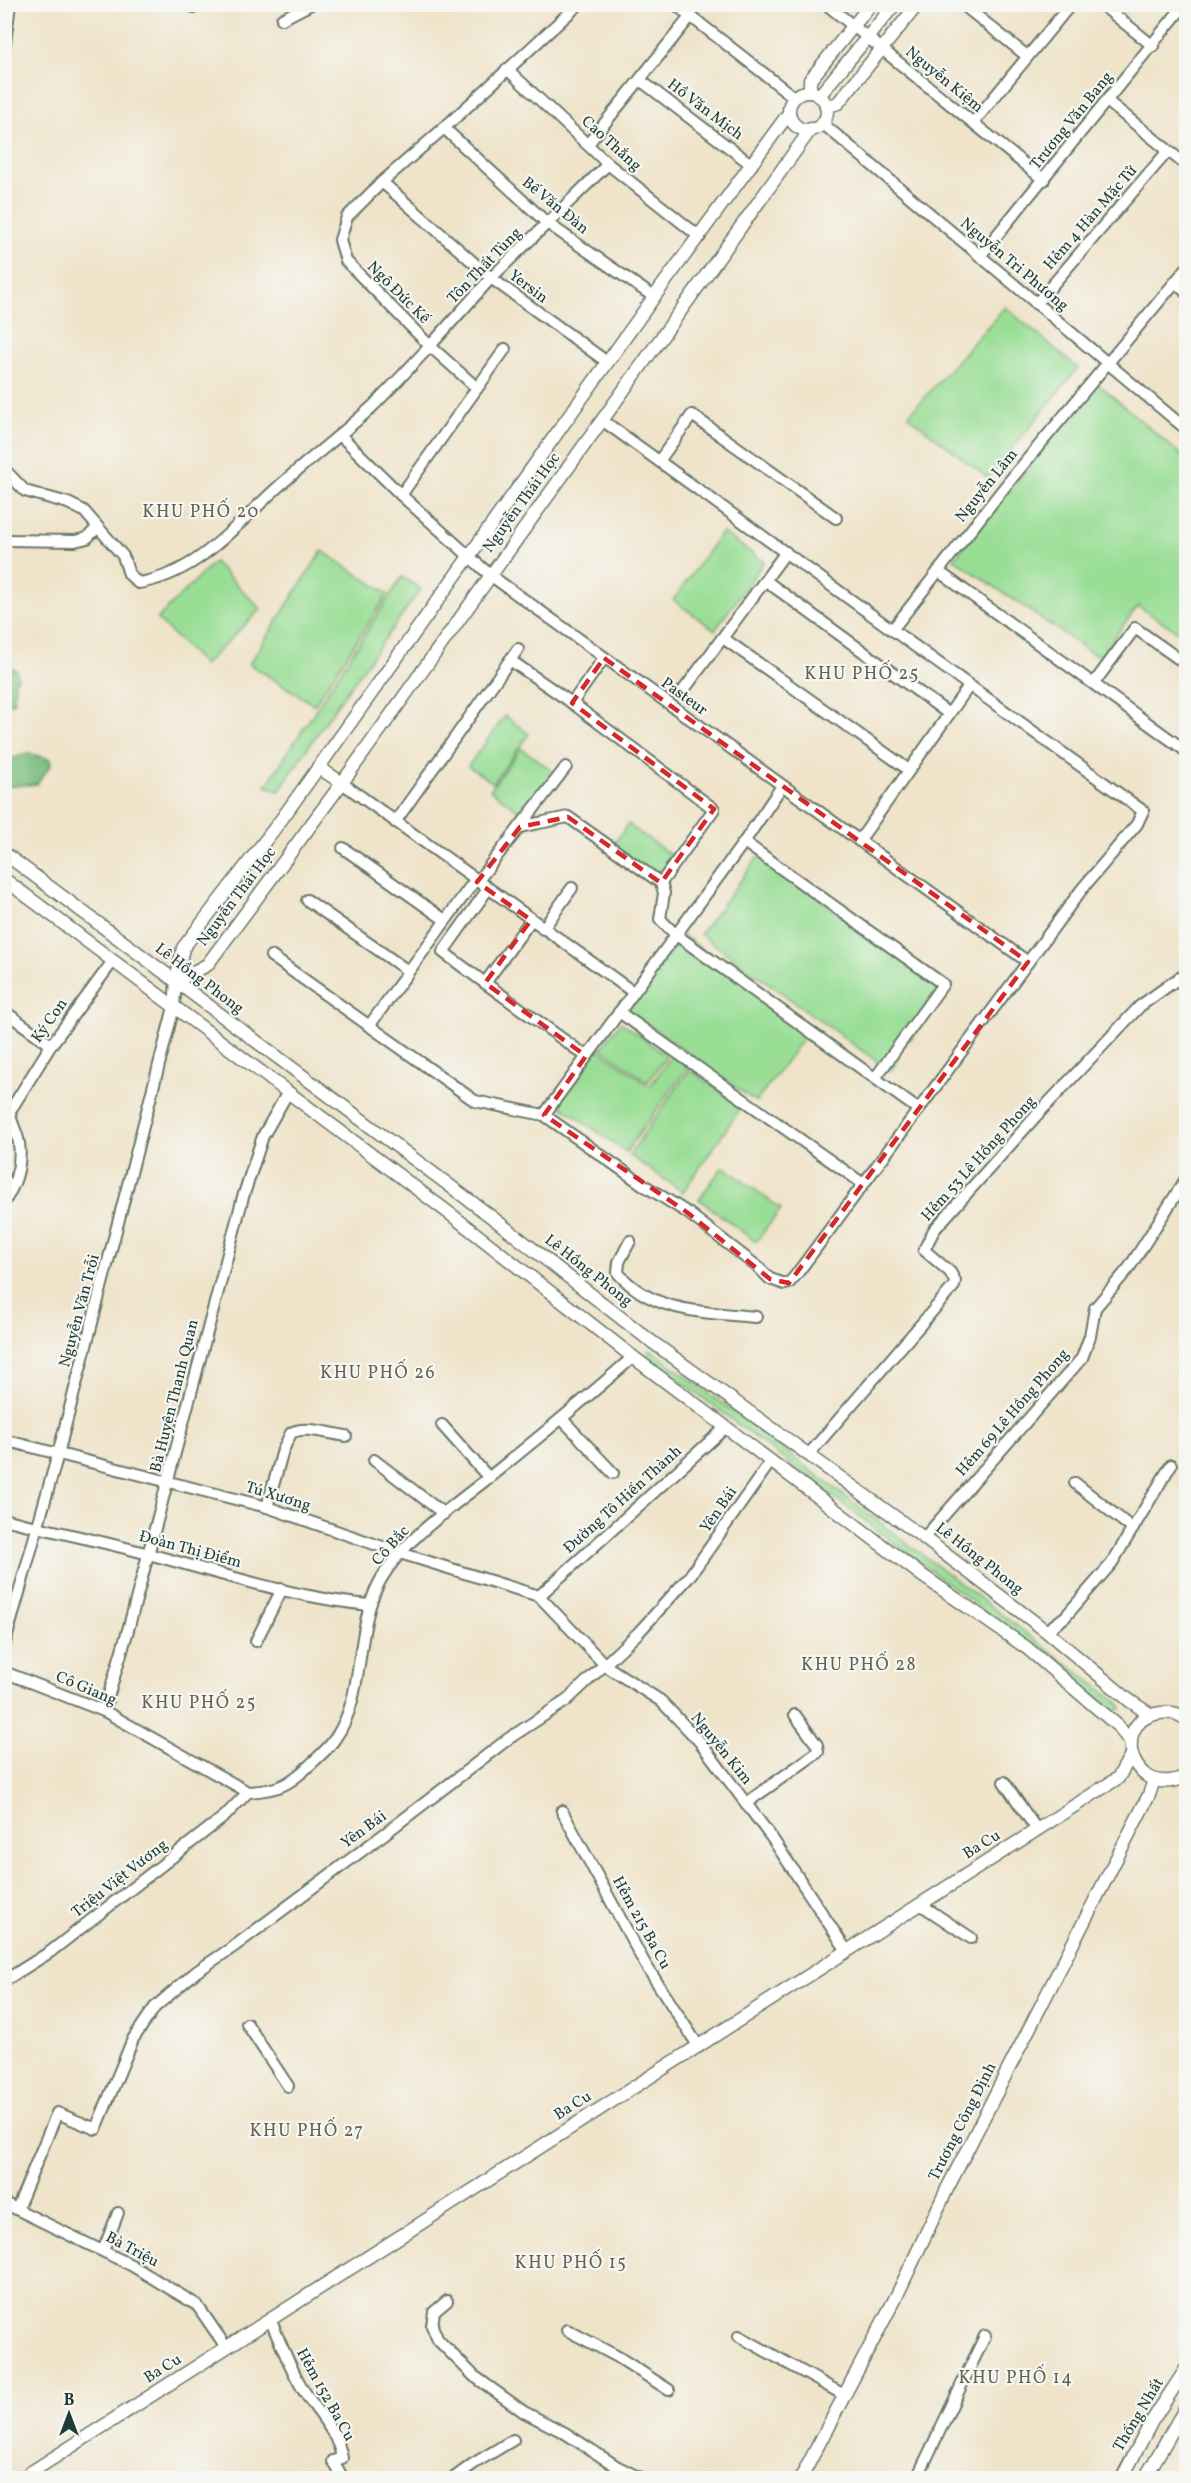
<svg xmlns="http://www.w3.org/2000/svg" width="1191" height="2483" font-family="Vollkorn,serif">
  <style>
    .green { fill: #9ade96; stroke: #5c8e65; stroke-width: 1.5 }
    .forest { fill: #7bbd7f; stroke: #4d7d5a; stroke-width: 1.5 }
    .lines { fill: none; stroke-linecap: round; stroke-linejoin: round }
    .minor-casing { stroke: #687768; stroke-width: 14 }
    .major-casing { stroke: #687768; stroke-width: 15 }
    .minor { stroke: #fff; stroke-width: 10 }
    .major { stroke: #fff; stroke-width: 12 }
    .marked { fill: none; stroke: #d62828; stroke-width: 4.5; stroke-dasharray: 12 8; stroke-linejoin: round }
    .labels { text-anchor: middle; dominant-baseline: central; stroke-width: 4.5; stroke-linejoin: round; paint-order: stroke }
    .street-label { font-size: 16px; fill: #1f3d34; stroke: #f6f6f2 }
    .neighbourhood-label { font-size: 18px; letter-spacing: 1.5px; fill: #646352; stroke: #f6f6f2 }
  </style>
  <rect width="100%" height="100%" fill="#f6f6f2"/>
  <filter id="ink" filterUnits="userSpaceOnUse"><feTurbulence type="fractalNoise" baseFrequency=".0167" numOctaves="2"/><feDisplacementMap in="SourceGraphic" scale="12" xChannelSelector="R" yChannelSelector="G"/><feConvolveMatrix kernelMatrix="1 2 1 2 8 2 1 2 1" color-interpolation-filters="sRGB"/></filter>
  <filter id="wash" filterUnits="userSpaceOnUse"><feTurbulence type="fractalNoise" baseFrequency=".008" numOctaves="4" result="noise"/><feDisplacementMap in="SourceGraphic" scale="24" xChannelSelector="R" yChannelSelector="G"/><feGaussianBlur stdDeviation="1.35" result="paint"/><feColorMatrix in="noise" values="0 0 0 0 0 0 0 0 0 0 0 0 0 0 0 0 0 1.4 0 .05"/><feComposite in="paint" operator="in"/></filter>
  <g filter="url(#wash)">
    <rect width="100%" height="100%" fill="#efe3c9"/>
    <g class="green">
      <polygon points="1005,307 1078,368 988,478 908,416"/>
      <polygon points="1097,383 1186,459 1186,637 1138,606 1101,655 1093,654 954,559"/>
      <polygon points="722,532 764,562 715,630 673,600"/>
      <polygon points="322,551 388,594 314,705 249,664"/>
      <polygon points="214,562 261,609 204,665 157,619"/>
      <polygon points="402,577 421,589 336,706 279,791 266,786"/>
      <polygon points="505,716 529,734 493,783 468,766"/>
      <polygon points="521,748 554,772 524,814 490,790"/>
      <polygon points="628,824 672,856 658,876 613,845"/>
      <polygon points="759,856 946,989 911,1039 901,1042 895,1065 890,1071 700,934"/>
      <polygon points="683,935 811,1027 756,1102 628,1010"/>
      <polygon points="621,1022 667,1056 648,1082 601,1048"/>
      <polygon points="596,1048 650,1086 674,1053 689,1065 626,1152 556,1102"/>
      <polygon points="689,1070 742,1106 683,1192 629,1155"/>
      <polygon points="723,1166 781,1209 756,1242 699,1199"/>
      <polygon points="648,1350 654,1352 1120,1704 1122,1709 1115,1710 649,1357"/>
    </g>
    <g class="forest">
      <polygon points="11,667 17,671 18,678 15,682 14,701 13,703 5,704 5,670"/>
      <polygon points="28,753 50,759 51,765 37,784 5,787 5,761"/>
    </g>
  </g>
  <g filter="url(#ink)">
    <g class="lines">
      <defs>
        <g id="minor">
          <polyline points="193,4 194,7"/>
          <polyline points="675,4 795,98"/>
          <polyline points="826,4 1044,180"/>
          <polyline points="962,4 1027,56"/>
          <polyline points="1101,4 1153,46"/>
          <polyline points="282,19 311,4"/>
          <polyline points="4,50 10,4"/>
          <polyline points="507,69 608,164 700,237"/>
          <polyline points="640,80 752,165"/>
          <polyline points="1107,101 1186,165"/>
          <polyline points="822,123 1186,429"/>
          <polyline points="973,123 1071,4"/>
          <polyline points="444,128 547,223 654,297"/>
          <polyline points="588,144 690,17"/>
          <polyline points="382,182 491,278 607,362"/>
          <polyline points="980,256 1185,4"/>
          <polyline points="1175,282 1186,292"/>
          <polyline points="1036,304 1168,151"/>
          <polyline points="477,388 430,346 491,278 608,164"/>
          <polyline points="340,435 401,495 490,575 1028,962"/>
          <polyline points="659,461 692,415 836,518"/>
          <path d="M4,469l21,22 43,12 16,8 39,45 6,18 9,9c63,-9 102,-64 148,-103 28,-25 59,-48 87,-74 19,-19 38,-40 57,-60l-84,-85 -6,-21 7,-23 35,-35 62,-54 135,-124"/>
          <polyline points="401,495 505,349"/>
          <polyline points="4,540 75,541 87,538 97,528"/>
          <polyline points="938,571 1186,751"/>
          <polyline points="766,581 949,714"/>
          <polyline points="892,630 1007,484 1186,269"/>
          <polyline points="723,638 909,770"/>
          <polyline points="518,649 510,660 572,703 714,809 661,883 664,893 660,919 675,934 919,1110"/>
          <polyline points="1094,683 1135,628 1186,664"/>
          <polyline points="683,691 786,552"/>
          <polyline points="572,703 604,658"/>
          <polyline points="342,783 633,992"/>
          <polyline points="395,822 510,660"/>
          <polyline points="520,827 568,817 661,883"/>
          <polyline points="859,841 969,686"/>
          <polyline points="744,842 943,984 876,1077"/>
          <polyline points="343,848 445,920"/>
          <polyline points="477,882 566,767"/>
          <polyline points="488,889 443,952 485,983 531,920"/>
          <polyline points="307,900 408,971"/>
          <polyline points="543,929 572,888"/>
          <polyline points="271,956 475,1101 544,1115 642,1184 688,1213 759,1268 770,1279 785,1284 789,1283 796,1275 1082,889 1137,824 1143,811 602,420"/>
          <polyline points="485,983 586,1056"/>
          <polyline points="4,1011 51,1045"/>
          <polyline points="619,1012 862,1183"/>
          <polyline points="369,1026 475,880"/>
          <polyline points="544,1115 744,842 782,786"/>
          <path d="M4,1202c12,-18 18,-37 15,-59 -2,-12 -9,-21 -9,-32l41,-66 62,-84"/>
          <path d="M630,1241l-11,21 -1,11c36,41 88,39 138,44"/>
          <polyline points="562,1419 613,1473"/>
          <polyline points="442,1425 489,1478"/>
          <polyline points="4,1440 267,1507 400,1553 539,1596 606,1666 661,1701 700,1742 772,1838 847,1951"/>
          <polyline points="809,1454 954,1286 955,1281 950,1272 924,1250 934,1230 1036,1116 1140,1006 1179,978 1186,983"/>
          <polyline points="374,1460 444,1514"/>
          <polyline points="1075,1483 1133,1529"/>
          <path d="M267,1507l16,-57 8,-17c14,-8 40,1 55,3"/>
          <path d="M4,1519c51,13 102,23 152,37 70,19 140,42 213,49"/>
          <polyline points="924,1538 1082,1358 1090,1336 1095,1308 1129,1268 1186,1179"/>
          <polyline points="539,1596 726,1427"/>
          <polyline points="1046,1631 1065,1617 1112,1563 1171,1465"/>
          <polyline points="256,1641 282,1589"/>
          <polyline points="4,1646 58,1454 174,1007 176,981"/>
          <polyline points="4,1672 104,1711 248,1792"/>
          <polyline points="104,1711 128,1630 243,1197 263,1136 288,1092"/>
          <polyline points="1004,1782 1037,1830"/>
          <path d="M248,1792c32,-2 41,-7 64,-29 7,-7 16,-14 22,-23 32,-43 20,-109 45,-157 23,-44 79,-80 118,-112 46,-37 92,-75 136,-114"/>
          <polyline points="746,1803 818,1752 817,1745 795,1715"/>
          <polyline points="562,1811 645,1964 699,2047"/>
          <polyline points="920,1904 971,1938"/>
          <polyline points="4,1981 50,1952 225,1816 248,1792"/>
          <polyline points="247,2024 288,2086"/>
          <polyline points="4,2203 131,2265 197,2305 226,2347"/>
          <polyline points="17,2209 57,2113 96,2129 133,2039 155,2007 196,1972 236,1945 387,1832 508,1739 566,1701 638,1633 689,1577 771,1461"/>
          <polyline points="103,2251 118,2213"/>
          <polyline points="447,2301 434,2312 432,2326 438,2340 474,2376 524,2412 565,2433 616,2466 640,2478"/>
          <path d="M270,2319c10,23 19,46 31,67 14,25 36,43 41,72l-9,3 10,17"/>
          <polyline points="567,2330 618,2357 669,2390"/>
          <polyline points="739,2336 844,2395"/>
          <polyline points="454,2478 473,2464 513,2440"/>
          <polyline points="917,2478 985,2336"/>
        </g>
        <g id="major">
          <polyline points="810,92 810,80 871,4"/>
          <circle cx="808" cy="111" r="19"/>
          <polyline points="819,96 895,4"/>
          <polyline points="826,107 838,103 918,4"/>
          <polyline points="318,767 342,783"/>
          <polyline points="4,853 489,1215 648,1339 924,1538 1046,1631 1130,1701 1151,1715"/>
          <polyline points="4,879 453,1216 633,1357 920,1574 1027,1648 1118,1726 1131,1743"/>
          <polyline points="176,981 207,965 342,783 811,129"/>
          <polyline points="176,981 183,948 281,820 654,297 789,113"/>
          <path d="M1186,1719c-9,-7 -19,-8 -31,-5 -46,11 -22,88 31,62"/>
          <polyline points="22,2478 1118,1778 1131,1755"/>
          <polyline points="801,2478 898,2293 947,2189 1149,1795 1154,1780"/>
          <polyline points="1122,2478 1152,2421 1186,2369"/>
          <polyline points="1145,2478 1186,2407"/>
        </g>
      </defs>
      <use href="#minor" class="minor-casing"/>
      <use href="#major" class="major-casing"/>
      <use href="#minor" class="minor"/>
      <use href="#major" class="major"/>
    </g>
  </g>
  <path class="marked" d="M604,658l424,304 -239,321 -19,-4 -82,-66 -144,-98 42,-59 -101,-73 46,-63 -54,-38 43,-55 48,-10 93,66 53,-74 -142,-106z"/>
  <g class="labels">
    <g class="street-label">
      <text transform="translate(944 80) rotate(39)">Nguyễn Kiệm</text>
      <text transform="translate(705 110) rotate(37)">Hồ Văn Mịch</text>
      <text transform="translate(1072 121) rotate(-51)">Trương Văn Bang</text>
      <text transform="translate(611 144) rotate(42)">Cao Thắng</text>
      <text transform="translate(555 206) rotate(39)">Bế Văn Đàn</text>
      <text transform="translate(1091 218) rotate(-49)">Hẻm 4 Hàn Mặc Tử</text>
      <text transform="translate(1014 265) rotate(40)">Nguyễn Tri Phương</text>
      <text transform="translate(485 266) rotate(-46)">Tôn Thất Tùng</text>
      <text transform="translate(528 287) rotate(37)">Yersin</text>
      <text transform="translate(398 293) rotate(45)">Ngô Đức Kế</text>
      <text transform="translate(987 486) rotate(-51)">Nguyễn Lâm</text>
      <text transform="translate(522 503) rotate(-54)">Nguyễn Thái Học</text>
      <text transform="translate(684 697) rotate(36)">Pasteur</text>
      <text transform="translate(237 897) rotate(-53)">Nguyễn Thái Học</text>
      <text transform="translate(199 979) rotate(37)">Lê Hồng Phong</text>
      <text transform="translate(50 1021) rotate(-55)">Ký Con</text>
      <text transform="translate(979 1159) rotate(-48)">Hẻm 53 Lê Hồng Phong</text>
      <text transform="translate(588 1271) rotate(38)">Lê Hồng Phong</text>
      <text transform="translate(80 1311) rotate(-75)">Nguyễn Văn Trỗi</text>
      <text transform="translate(175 1396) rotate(-76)">Bà Huyện Thanh Quan</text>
      <text transform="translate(1013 1413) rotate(-49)">Hẻm 69 Lê Hồng Phong</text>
      <text transform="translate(278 1497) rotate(17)">Tú Xương</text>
      <text transform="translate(623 1500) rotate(-42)">Đường Tô Hiến Thành</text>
      <text transform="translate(719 1510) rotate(-55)">Yên Bái</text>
      <text transform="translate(391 1546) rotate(-48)">Cô Bắc</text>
      <text transform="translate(190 1550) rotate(15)">Đoàn Thị Điểm</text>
      <text transform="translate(979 1559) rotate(38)">Lê Hồng Phong</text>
      <text transform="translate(86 1689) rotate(23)">Cô Giang</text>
      <text transform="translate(721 1749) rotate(51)">Nguyễn Kim</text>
      <text transform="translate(364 1830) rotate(-36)">Yên Bái</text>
      <text transform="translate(982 1845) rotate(-32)">Ba Cu</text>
      <text transform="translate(120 1879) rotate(-38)">Triệu Việt Vương</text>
      <text transform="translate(641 1923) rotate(61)">Hẻm 215 Ba Cu</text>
      <text transform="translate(573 2106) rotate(-32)">Ba Cu</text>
      <text transform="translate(963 2122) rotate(-63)">Trương Công Định</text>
      <text transform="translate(132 2250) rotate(28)">Bà Triệu</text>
      <text transform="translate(163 2369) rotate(-32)">Ba Cu</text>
      <text transform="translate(325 2395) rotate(61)">Hẻm 152 Ba Cu</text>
      <text transform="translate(1139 2415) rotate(-59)">Thống Nhất</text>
    </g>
    <g class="neighbourhood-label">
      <text x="201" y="512">KHU PHỐ 20</text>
      <text x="862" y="674">KHU PHỐ 25</text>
      <text x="378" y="1373">KHU PHỐ 26</text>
      <text x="859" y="1665">KHU PHỐ 28</text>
      <text x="199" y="1703">KHU PHỐ 25</text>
      <text x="307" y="2131">KHU PHỐ 27</text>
      <text x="571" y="2263">KHU PHỐ 15</text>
      <text x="1016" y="2378">KHU PHỐ 14</text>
    </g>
  </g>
  <rect width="1191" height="2483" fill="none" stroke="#f6f6f2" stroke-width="24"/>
  <g transform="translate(69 2414)" stroke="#f6f6f2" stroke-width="4.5" paint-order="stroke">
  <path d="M0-4.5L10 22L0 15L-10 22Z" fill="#1f3d34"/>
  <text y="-9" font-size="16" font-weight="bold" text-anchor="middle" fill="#1f3d34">B</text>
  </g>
</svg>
